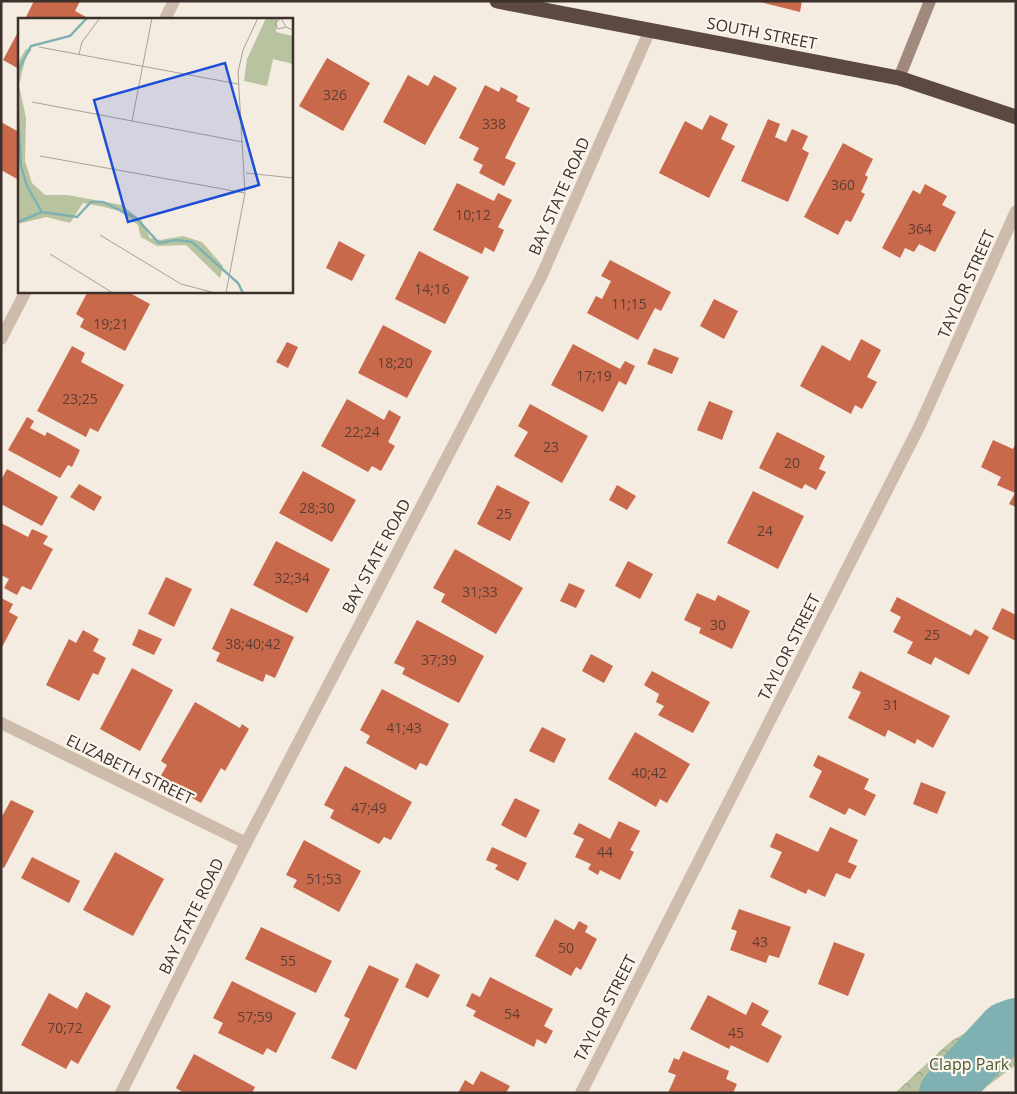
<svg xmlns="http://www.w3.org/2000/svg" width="1017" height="1094" font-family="'Open Sans',sans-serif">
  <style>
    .forest { fill: url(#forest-crowns) }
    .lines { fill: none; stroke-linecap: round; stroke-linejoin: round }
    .river { stroke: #7fb0b2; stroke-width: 52 }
    .building { fill: #c8694b }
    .street { stroke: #cdbbac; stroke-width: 12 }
    .secondary { stroke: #a18a7d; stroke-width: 12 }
    .highway { stroke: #5c4a42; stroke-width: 15 }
    .labels { text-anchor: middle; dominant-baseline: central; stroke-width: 4.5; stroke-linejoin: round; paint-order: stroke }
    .number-label { font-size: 14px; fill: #5e3e33 }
    .street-label { font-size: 16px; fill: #3b302b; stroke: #fbf5ee }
    .park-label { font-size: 16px; fill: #4a5a2e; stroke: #fbf5ee }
    .inset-river { fill: none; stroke: #7fb0b2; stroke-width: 2.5 }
    .inset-road { fill: none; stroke: #aaa098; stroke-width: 1 }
    .view { fill: #1d4ed8; fill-opacity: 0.15; stroke: #1d4ed8; stroke-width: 2.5 }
    .inset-edge { fill: none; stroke: #3b302b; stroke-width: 2.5 }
  </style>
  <defs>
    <pattern id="forest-crowns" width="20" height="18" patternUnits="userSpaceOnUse" patternTransform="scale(1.25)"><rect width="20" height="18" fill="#b8c4a0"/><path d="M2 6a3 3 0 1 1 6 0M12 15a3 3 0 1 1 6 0" fill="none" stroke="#97a083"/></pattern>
  </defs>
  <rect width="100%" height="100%" fill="#f4ebe1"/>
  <polygon class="forest" points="1016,1002 1016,1065 978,1093 895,1093 950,1042"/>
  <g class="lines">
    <polyline class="river" points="945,1093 1005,1028 1016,1024"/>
  </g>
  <g class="building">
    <polygon points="34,1 80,1 75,11 86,17 85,19 25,19"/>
    <polygon points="756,1 802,1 800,12"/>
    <polygon points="19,30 19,69 3,60"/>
    <polygon points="327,58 370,83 343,131 299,106"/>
    <polygon points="408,75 428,86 434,75 457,88 425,145 383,122"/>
    <polygon points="485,85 499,92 501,87 518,96 516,101 530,108 505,158 516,163 504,186 479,173 483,165 473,160 479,148 459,138"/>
    <polygon points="710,115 728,124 721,139 735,146 709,198 659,173 685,121 702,130"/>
    <polygon points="768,119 780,124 775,137 786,142 792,129 808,136 802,149 809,153 788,202 741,181"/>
    <polygon points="1,122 19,132 19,180 1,170"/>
    <polygon points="843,143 873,159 865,175 868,177 861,192 865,194 851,222 846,220 838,235 804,217"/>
    <polygon points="457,183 494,201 498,193 512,200 498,227 504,230 494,252 485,247 482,254 433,230"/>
    <polygon points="925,184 947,196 942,205 956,212 935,252 919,244 914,252 905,248 900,258 882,248 913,190 920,194"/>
    <polygon points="339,241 365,255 352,281 326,268"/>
    <polygon points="419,251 469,277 445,324 395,299"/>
    <polygon points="610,260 671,292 661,311 655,308 638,340 587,313 596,296 602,299 611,281 601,276"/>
    <polygon points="88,291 126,291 150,304 125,351 80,327 84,319 76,314"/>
    <polygon points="714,299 738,311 724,339 700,326"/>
    <polygon points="383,325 432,351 407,398 358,373"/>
    <polygon points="861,339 881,350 867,377 877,382 862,409 855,405 851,414 800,386 822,345 850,361"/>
    <polygon points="287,342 298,347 288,368 276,362"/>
    <polygon points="573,344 620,369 625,361 635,366 626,385 619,381 603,412 551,385"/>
    <polygon points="72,346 85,353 81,362 124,385 98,432 90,428 86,437 37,411"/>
    <polygon points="654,348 679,358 672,374 647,364"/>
    <polygon points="347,399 384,420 389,410 401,417 388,442 395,446 381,471 372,466 368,472 321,446"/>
    <polygon points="709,401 733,411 722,440 697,430"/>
    <polygon points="530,404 588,436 562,483 514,456 528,432 518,426"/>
    <polygon points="27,417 34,421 30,428 45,436 47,432 80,450 72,467 68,465 60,478 8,450"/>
    <polygon points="777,432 825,456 819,469 826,472 816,490 805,484 802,489 759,468"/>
    <polygon points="993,440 1013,449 1016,443 1016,507 1009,504 1015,493 997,485 1001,477 981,467"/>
    <polygon points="7,469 58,497 42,526 1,504 1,480"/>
    <polygon points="303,471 356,500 332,542 279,513"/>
    <polygon points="79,484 102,497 94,511 70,497"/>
    <polygon points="497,485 530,502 510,541 477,524"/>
    <polygon points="617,485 636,496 627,510 609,500"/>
    <polygon points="753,491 804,516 778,569 727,543"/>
    <polygon points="1,523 28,537 32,529 48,536 43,544 53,549 31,590 22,586 17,595 4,588 9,579 1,575"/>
    <polygon points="276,541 330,569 307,613 253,585"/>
    <polygon points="455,549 523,588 496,634 441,602 445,594 433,588"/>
    <polygon points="628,561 653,574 640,599 615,586"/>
    <polygon points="166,577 192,589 174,627 148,614"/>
    <polygon points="569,583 585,590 576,608 560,601"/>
    <polygon points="697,593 715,601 718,595 750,611 732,649 699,633 701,628 684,620"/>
    <polygon points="897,597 971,636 975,629 989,637 969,675 935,657 931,665 907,653 913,642 893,632 901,617 890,611"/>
    <polygon points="1,598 13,604 9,612 18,617 1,649"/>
    <polygon points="231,608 294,637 275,678 266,674 263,682 216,661 220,653 212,649"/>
    <polygon points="1002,608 1016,615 1016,641 992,629"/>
    <polygon points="417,620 484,656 459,703 402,674 405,668 394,663"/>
    <polygon points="139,629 162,639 154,655 132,645"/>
    <polygon points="83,630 99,639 93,651 106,658 98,675 93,673 79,701 46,685 69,639 76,643"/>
    <polygon points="591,654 613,666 604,683 582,671"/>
    <polygon points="132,668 173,690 140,751 100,729"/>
    <polygon points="652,671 710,702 693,733 658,715 664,706 656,702 659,694 644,685"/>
    <polygon points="860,671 950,716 933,748 917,739 915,744 888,730 885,737 848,718 861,692 852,688"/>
    <polygon points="382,689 449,724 427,766 420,763 416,770 366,743 370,736 360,730"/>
    <polygon points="195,702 240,728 242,724 249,729 225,771 221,768 201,803 159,779 167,765 161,761"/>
    <polygon points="542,727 566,739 554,763 529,751"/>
    <polygon points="635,732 690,764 667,803 660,799 656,807 608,779"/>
    <polygon points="818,755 869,779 864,789 876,795 865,816 849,808 845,815 809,797 822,771 813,766"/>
    <polygon points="345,766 412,802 391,840 384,837 379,844 330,818 334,810 324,805"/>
    <polygon points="921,782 946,792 937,814 913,804"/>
    <polygon points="515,798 540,810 526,838 501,825"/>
    <polygon points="11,800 34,811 4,868 1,866 1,818"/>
    <polygon points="619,821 640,831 630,850 634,852 620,880 600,870 598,875 588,869 591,864 575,857 584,839 573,834 579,823 610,839"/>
    <polygon points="830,827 858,840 848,862 857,866 850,879 836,873 825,897 808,889 806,894 770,877 782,852 770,847 776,833 818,852"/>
    <polygon points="304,840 361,871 339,912 293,887 297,880 286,875"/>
    <polygon points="492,847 527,863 518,881 495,869 498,865 486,860"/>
    <polygon points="115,852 164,879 133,936 83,910"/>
    <polygon points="32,857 80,881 69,903 21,878"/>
    <polygon points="739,909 791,927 779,958 769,955 766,963 730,950 737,931 731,929"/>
    <polygon points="555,919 574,930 579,921 588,926 585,932 597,939 581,970 576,967 571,976 535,956"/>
    <polygon points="261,927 332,961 316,993 245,959"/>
    <polygon points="834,942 865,954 848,996 818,984"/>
    <polygon points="416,963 440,975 428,998 405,987"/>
    <polygon points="369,965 399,979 356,1070 331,1058 350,1019 344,1016"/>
    <polygon points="490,977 553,1009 544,1026 553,1031 546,1044 537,1039 534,1047 473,1016 476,1011 466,1006 472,993 480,997"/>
    <polygon points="232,981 296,1013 276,1053 267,1048 263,1055 218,1033 223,1023 213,1018"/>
    <polygon points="86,992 111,1006 78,1064 71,1060 66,1069 21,1045 49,993 77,1009"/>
    <polygon points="708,995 746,1015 752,1002 769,1011 761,1025 782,1036 768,1063 731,1045 729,1049 690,1029"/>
    <polygon points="683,1051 729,1071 726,1079 737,1084 733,1093 668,1093 676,1075 668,1072 674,1058 679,1060"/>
    <polygon points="194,1054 255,1087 252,1093 184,1093 176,1088"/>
    <polygon points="481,1071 510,1086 506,1093 458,1093 465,1080 473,1085"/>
  </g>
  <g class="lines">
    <g class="street">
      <polyline points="165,19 174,1"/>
      <polyline points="1,339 26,291"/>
      <polyline points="1,723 246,843"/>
      <polyline points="121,1093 246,843 541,277 650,30"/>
      <polyline points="581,1093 920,425 1016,211"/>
    </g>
    <polyline class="secondary" points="899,78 930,1"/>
    <polyline class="highway" points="497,1 899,78 1016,117"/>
  </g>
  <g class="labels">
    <g class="number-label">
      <text x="335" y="94">326</text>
      <text x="494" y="123">338</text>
      <text x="843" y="184">360</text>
      <text x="473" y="214">10;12</text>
      <text x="920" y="228">364</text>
      <text x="432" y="288">14;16</text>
      <text x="629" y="303">11;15</text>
      <text x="111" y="323">19;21</text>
      <text x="395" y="362">18;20</text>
      <text x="594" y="375">17;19</text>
      <text x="80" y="398">23;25</text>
      <text x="362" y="431">22;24</text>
      <text x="551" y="446">23</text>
      <text x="792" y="462">20</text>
      <text x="317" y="507">28;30</text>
      <text x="504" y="513">25</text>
      <text x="765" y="530">24</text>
      <text x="292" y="577">32;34</text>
      <text x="480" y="591">31;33</text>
      <text x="718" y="624">30</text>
      <text x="932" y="634">25</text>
      <text x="253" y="643">38;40;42</text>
      <text x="439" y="659">37;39</text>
      <text x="891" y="704">31</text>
      <text x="404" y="727">41;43</text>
      <text x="649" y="772">40;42</text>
      <text x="369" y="807">47;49</text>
      <text x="605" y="851">44</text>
      <text x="324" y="878">51;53</text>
      <text x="760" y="941">43</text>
      <text x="566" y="947">50</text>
      <text x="288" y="960">55</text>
      <text x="512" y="1013">54</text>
      <text x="255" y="1016">57;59</text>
      <text x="65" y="1027">70;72</text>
      <text x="736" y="1032">45</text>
    </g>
    <g class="street-label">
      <text transform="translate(762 33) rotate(11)">SOUTH STREET</text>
      <text transform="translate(559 196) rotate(-66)">BAY STATE ROAD</text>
      <text transform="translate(966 284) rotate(-66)">TAYLOR STREET</text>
      <text transform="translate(376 556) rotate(-62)">BAY STATE ROAD</text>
      <text transform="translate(789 647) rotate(-63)">TAYLOR STREET</text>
      <text transform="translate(130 769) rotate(26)">ELIZABETH STREET</text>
      <text transform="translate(191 916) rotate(-64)">BAY STATE ROAD</text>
      <text transform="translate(605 1008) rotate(-63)">TAYLOR STREET</text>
    </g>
    <g class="park-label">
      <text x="969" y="1064">Clapp Park</text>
    </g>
  </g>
  <g transform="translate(18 18)">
    <rect width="275" height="275" fill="#f4ebe1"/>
    <path d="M248,0h12l-2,14 17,4v28l-20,-5 -6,27 -23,-5 3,-22zM8,31l6,1 -6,6 -7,29 7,33 -1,43 7,22 13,12h22l55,10 20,16 8,17 10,2 23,-4 19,6 21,24 -3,12 -34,-33 -29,1 -16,-9 -3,-12 -19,-14 -15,-4 -21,-4 -13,20 -24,-6 -28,7v-162z" fill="#b8c4a0"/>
    <path class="inset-river" d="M0,53l13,-25 39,-10 17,-18M0,96l3,52 6,20 15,26 35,5 14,-15h12l33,16 23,25 18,-3 15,2 46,41 5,10M0,204l24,-10"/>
    <path class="inset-road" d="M268,9l-8,2 -3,-6 6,-5 5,9 7,3M21,29l199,37M61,36l3,-12 18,-24M14,84l211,40M114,103l20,-103M22,138l205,37M228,155l47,5M82,217l81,49 34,9M32,236l63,39M208,275l19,-100 -7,-121 5,-22 15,-32"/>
    <path class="view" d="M207,45l34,122 -131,37 -34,-122z"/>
    <rect width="275" height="275" class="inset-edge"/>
  </g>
  <rect width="1017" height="1094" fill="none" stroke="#3b302b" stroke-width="5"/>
</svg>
